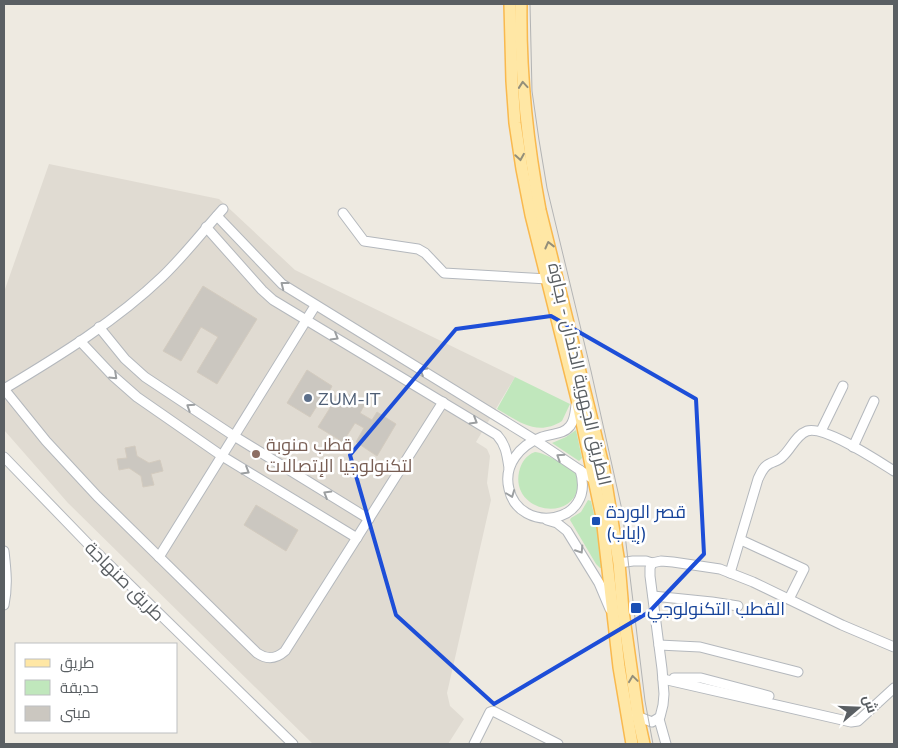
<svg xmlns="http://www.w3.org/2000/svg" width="898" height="748" font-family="Mulish,Cairo,sans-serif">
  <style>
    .education { fill: #e0dbd2 }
    .green { fill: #c0e7bc }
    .building { fill: #cbc7c0; stroke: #d3cbbf }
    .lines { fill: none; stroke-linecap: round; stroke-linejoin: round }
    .minor-casing { stroke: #b4b8bd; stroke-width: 11 }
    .major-casing { stroke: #f9b94e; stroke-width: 14 }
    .minor { stroke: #fff; stroke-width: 9 }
    .major { stroke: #ffe7a5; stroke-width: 11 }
    .tram { stroke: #b3b4b4; stroke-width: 1 }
    .oneway { stroke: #948f7a }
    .oneway2 { stroke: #9c9fa1 }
    .marked { fill: none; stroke: #1d4ed8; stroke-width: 4; stroke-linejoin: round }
    .service-dot { fill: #5c6f8a; stroke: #fff; stroke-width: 2 }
    .education-dot { fill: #8d6e63; stroke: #fff; stroke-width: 2 }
    .transit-dot { fill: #1a4fb4; stroke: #fff; stroke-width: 2 }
    .labels { text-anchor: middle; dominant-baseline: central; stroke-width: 5; stroke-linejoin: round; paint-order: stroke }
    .street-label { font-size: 18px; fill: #5a5f63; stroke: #fff }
    .service-label { font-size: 18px; fill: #4e5e75; stroke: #fff; text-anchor: start }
    .education-label { font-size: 18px; fill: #785e54; stroke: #fff; text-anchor: start }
    .transit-label { font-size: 18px; fill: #164399; stroke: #fff; text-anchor: start }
  </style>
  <rect width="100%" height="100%" fill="#eeeae1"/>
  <polygon class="education" points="49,164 219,199 295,270 515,377 476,442 487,449 490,456 487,483 491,500 447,693 450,706 464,719 448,744 313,744 68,503 4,430 4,292"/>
  <g class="green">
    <path d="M515,377l55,27 -8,17c-25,16 -44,0 -65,-12z"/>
    <polygon points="576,430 582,458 579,461 552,443 566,437"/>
    <path d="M535,452c9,0 37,16 43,24 0,4 1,8 0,12 -8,35 -67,23 -59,-16 2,-9 7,-17 16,-20z"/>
    <polygon points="588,500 591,501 598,533 602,568 600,568 596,564 570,520 571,518 581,512"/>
  </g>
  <g class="building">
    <polygon points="203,286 257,319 217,384 197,372 218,337 201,327 181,361 163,351"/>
    <polygon points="307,370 332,386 329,392 339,398 343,391 365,404 360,413 372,420 377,412 396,424 377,456 356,442 364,428 355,423 343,442 318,427 330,408 320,401 310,417 287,403"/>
    <polygon points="135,446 137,456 149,463 160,460 163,471 151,474 154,485 143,487 141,476 129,468 119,470 117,459 127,458 125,448"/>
    <polygon points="256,505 298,530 286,551 244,525"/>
  </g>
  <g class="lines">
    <defs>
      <g id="minor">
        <polyline points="343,213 364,241 418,249 425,253 444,273 548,279"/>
        <polyline points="217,216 282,284 535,440 596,481"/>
        <path d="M206,227l56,63 11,10 224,135c9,10 10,20 12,33"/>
        <polyline points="99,327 125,359 145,377 234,436 369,519"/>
        <polyline points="80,341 112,375 137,397 222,456 357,538"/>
        <path d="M4,389l42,52 51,55 160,157c10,7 19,6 28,-2l158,-249"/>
        <path d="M4,389c55,-33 112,-68 158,-112 22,-21 41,-46 61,-68"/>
        <path d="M576,405c-1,7 -1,15 -6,21 -7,9 -18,7 -28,11 -22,8 -39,28 -33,52 10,46 88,36 71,-19"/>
        <polyline points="821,431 843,386"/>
        <polyline points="853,447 874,401"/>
        <polyline points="4,457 91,547 293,744"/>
        <polyline points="547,520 557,523 567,531 599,583 610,609"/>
        <polyline points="741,540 804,569 789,599"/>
        <path d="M4,551c2,18 4,35 0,54"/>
        <polyline points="159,557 315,306"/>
        <polyline points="619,563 633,561 646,561 652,563 661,561 673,562 720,569 753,582 842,625 894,647"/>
        <path d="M730,573l28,-94c3,-6 5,-12 11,-15 5,-3 10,-3 14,-8 8,-7 13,-21 24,-25 17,-6 71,30 87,40"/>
        <polyline points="653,596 712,602 738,606"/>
        <polyline points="659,645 700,647 798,672"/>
        <polyline points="674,678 701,678 769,696"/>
        <polyline points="663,679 851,722 858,721 894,688"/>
        <polyline points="634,715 652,722 660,717 663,705 664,694 662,669 650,576 650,568 652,563"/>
        <polyline points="659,719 666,744"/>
        <polyline points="474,744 490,712 493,711 558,744"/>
      </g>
      <g id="major">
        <polyline points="510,4 512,81 515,123 522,169 531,215 577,399 602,517 619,667 632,744"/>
        <path d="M521,4c-1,69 6,137 19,206l63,255 16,98 4,48 15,106 6,27"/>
      </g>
    </defs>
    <use href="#minor" class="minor-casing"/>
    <use href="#major" class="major-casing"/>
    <use href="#minor" class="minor"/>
    <use href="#major" class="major"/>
    <polyline class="tram" points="530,4 532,91 539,140 547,188 591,371 622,510 645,701 653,744"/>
  </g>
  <defs><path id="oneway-chevron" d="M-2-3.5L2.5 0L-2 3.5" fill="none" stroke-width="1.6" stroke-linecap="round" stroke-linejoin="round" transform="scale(1.25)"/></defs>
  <g class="oneway">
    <use href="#oneway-chevron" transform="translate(523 85) rotate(-95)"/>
    <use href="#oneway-chevron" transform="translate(520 157) rotate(81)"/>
    <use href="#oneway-chevron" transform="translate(549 245) rotate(-104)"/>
    <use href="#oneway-chevron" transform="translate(633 679) rotate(-98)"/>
  </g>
  <g class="oneway2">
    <use href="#oneway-chevron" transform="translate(284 285) rotate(-142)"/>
    <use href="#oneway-chevron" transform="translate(335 337) rotate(31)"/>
    <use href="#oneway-chevron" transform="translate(423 371) rotate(-149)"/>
    <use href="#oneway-chevron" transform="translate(114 376) rotate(43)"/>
    <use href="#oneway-chevron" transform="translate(190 407) rotate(-147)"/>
    <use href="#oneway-chevron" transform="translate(474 421) rotate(31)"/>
    <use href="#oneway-chevron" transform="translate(560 457) rotate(-147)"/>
    <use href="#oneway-chevron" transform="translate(246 471) rotate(31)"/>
    <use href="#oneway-chevron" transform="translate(327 494) rotate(-149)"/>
    <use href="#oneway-chevron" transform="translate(511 494) rotate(69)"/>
    <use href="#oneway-chevron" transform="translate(580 550) rotate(57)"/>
  </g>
  <path class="marked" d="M551,316l145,83 8,155 -55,58 -155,92 -98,-89 -46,-160 106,-126z"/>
  <circle class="service-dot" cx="308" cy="398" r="5"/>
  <circle class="education-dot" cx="256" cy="454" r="5"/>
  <g class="transit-dot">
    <rect x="591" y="516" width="10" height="10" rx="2.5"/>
    <rect x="630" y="602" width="12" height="12" rx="2.5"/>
  </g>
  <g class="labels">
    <g class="street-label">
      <text transform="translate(580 374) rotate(77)">الطريق الجهوية الدندان - بجاوة</text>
      <text transform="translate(125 581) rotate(45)">طريق صنهاجة</text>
    </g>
    <g class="service-label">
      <text x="318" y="398">ZUM-IT</text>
    </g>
    <g class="education-label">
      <text x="266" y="444">قطب منوبة<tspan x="266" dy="21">لتكنولوجيا الإتصالات</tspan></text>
    </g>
    <g class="transit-label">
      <text x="606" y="511">قصر الوردة<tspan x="606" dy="21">(إياب)</tspan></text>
      <text x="647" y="608">القطب التكنولوجي</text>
    </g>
  </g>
  <rect width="898" height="748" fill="none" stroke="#5a5f63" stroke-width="10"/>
  <rect x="15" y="643" width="162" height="90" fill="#ffffff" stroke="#bdbfc1"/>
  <rect x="25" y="659" width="25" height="8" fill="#ffe7a5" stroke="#bdbfc1"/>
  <text x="60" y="668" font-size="15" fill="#5a5f63">طريق</text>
  <rect x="25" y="680" width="25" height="15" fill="#c0e7bc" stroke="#bdbfc1"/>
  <text x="60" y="693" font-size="15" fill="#5a5f63">حديقة</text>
  <rect x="25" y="706" width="25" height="15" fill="#cbc7c0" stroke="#bdbfc1"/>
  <text x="60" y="718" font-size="15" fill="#5a5f63">مبنى</text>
  <g transform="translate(858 708) rotate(71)" stroke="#ffffff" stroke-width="4" paint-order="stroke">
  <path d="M0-4L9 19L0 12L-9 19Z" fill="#5a5f63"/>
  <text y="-8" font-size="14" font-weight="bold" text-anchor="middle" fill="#5a5f63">ش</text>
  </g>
</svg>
